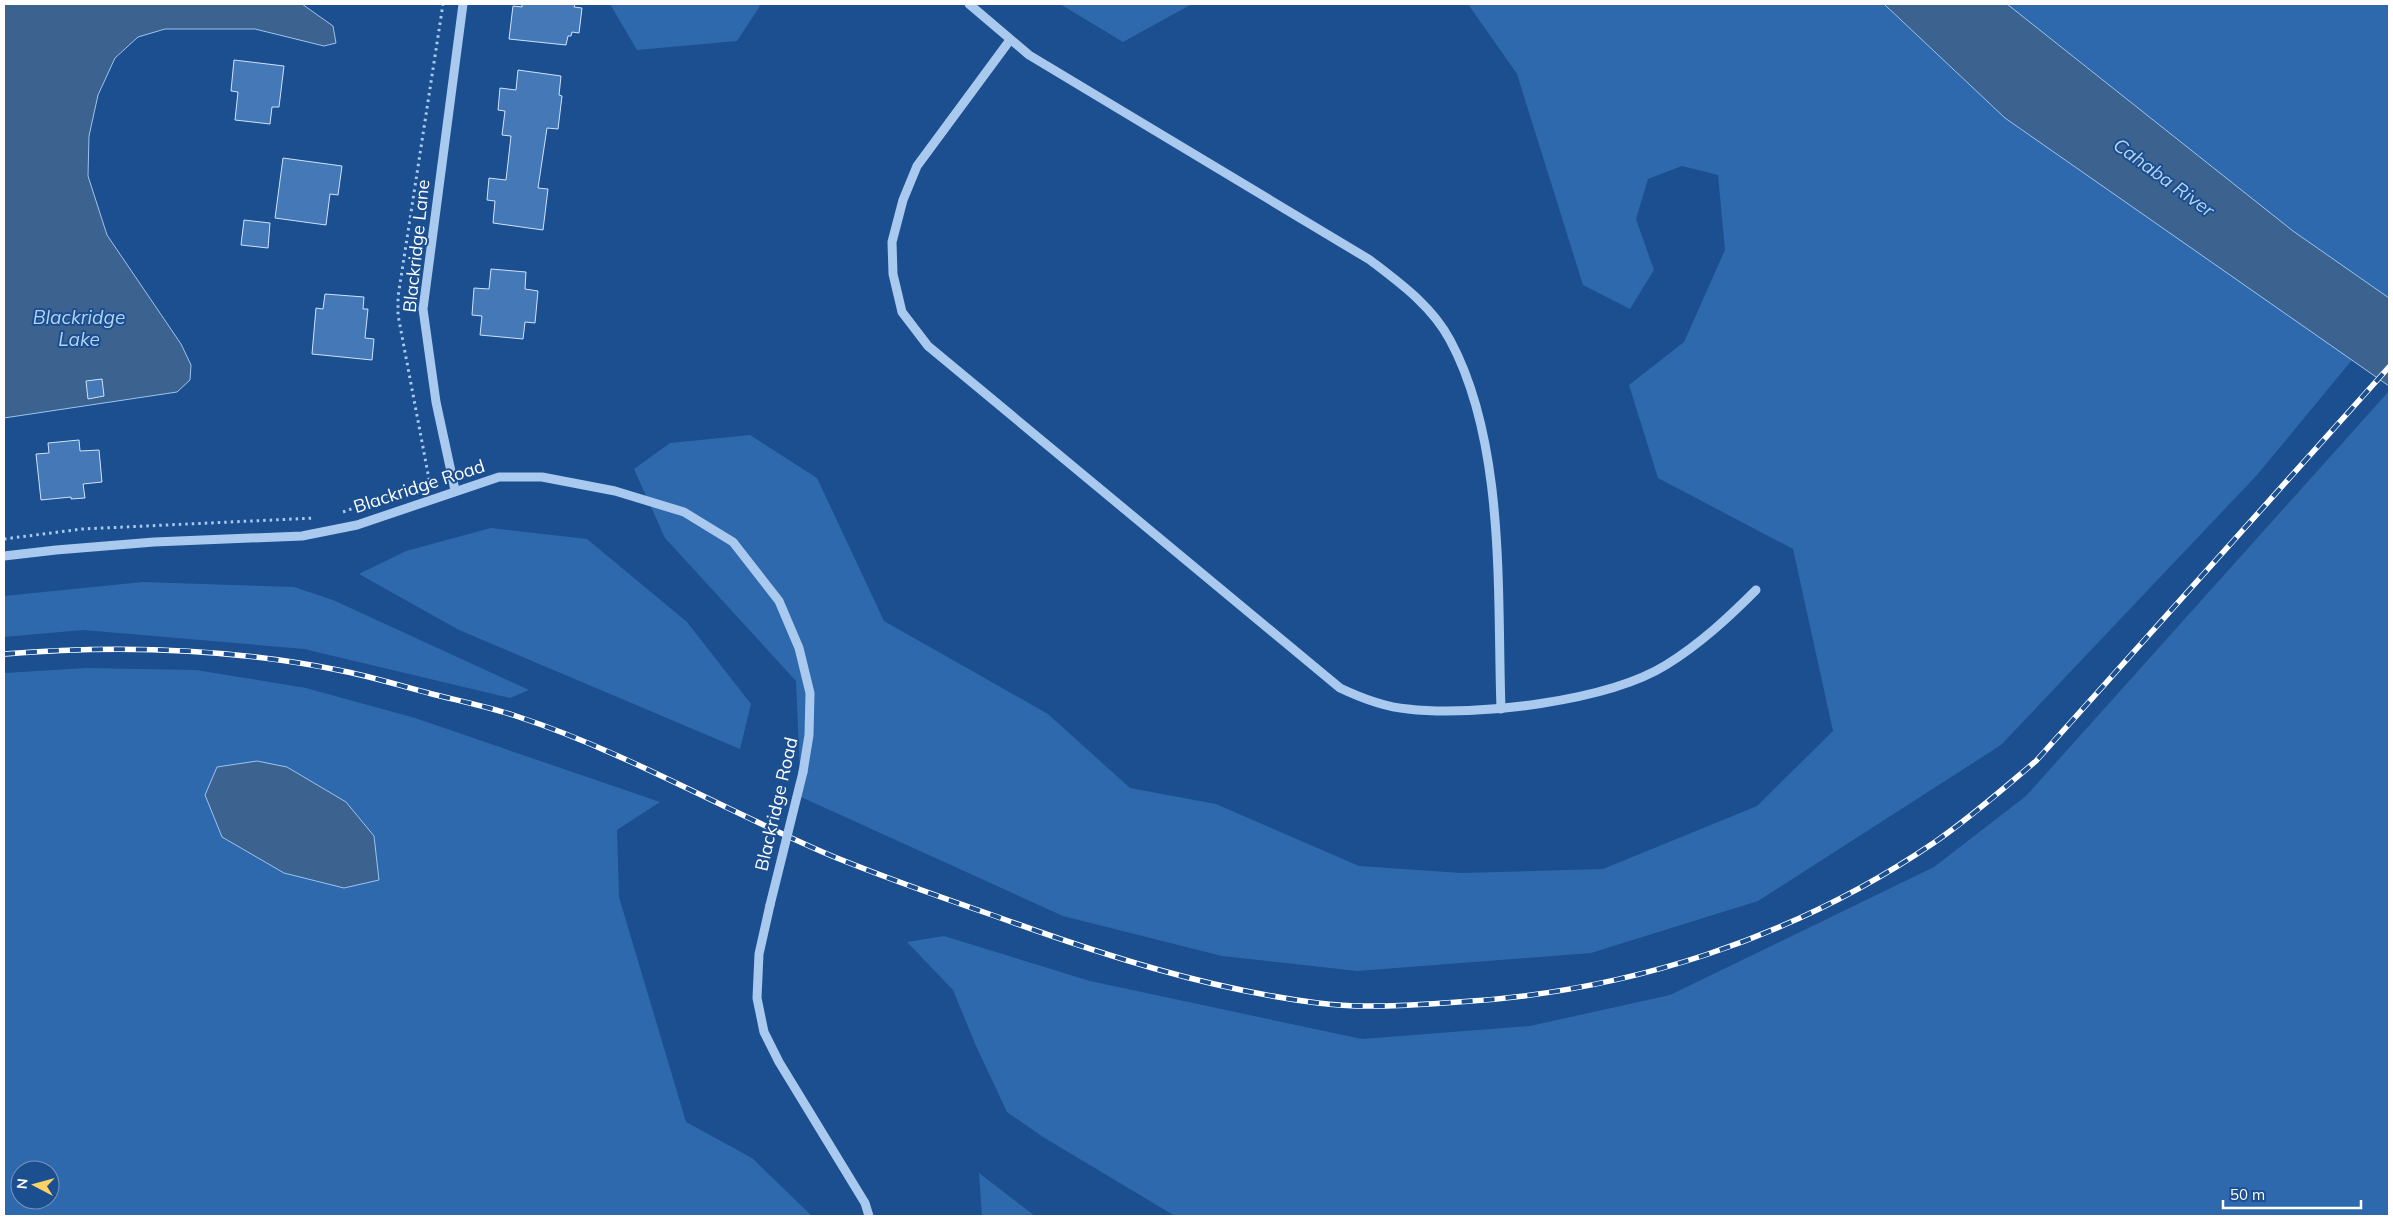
<svg xmlns="http://www.w3.org/2000/svg" width="2393" height="1220" font-family="Mulish,sans-serif">
  <style>
    .green { fill: #2e69ad; fill-rule: evenodd }
    .water { fill: #3c6290; stroke: #9cc4f0 }
    .building { fill: #4478b7; stroke: #cfe3fa }
    .lines { fill: none; stroke-linecap: round; stroke-linejoin: round }
    .path { stroke: #a9c9ee; stroke-width: 3; stroke-dasharray: 2.5 4; stroke-linecap: butt }
    .minor { stroke: #a9c9ee; stroke-width: 9 }
    .rail-casing { stroke: #fff; stroke-width: 5.5 }
    .rail { stroke: #1b4f8f; stroke-width: 4; stroke-dasharray: 11; stroke-linecap: butt }
    .minor-bridge { stroke: #a9c9ee; stroke-width: 9 }
    .labels { text-anchor: middle; dominant-baseline: central; stroke-width: 4; stroke-linejoin: round; paint-order: stroke }
    .street-label { font-size: 18px; fill: #fff; stroke: #1b4f8f }
    .water-label { font-size: 19px; font-style: italic; fill: #b5d3f5; stroke: #1b4f8f }
  </style>
  <rect width="100%" height="100%" fill="#1b4f8f"/>
  <g class="green">
    <polygon points="610,4 758,4 760,6 737,41 637,50"/>
    <polygon points="1060,4 1192,4 1123,42"/>
    <polygon points="1468,4 1884,4 2005,118 2352,360 2257,475 2001,745 1758,901 1591,953 1357,971 1222,956 1063,916 801,797 796,681 665,538 634,469 670,443 750,435 817,478 884,621 1048,714 1130,788 1216,804 1359,866 1461,873 1603,869 1757,806 1833,731 1793,549 1658,478 1629,385 1684,342 1725,250 1718,175 1682,166 1648,179 1636,219 1654,270 1630,309 1583,285 1517,74"/>
    <polygon points="2007,4 2389,4 2389,298 2293,231"/>
    <polygon points="2389,391 2389,1216 1175,1216 1043,1137 1007,1112 976,1046 953,990 907,942 944,936 1090,981 1362,1039 1530,1026 1670,995 1934,867 2026,796"/>
    <polygon points="491,528 587,539 687,622 751,704 740,749 459,630 359,574 406,551"/>
    <polygon points="143,582 294,587 333,600 529,690 510,698 304,649 83,630 4,637 4,596"/>
    <path d="M86,668l110,2 110,18 109,30 245,84 -43,28 2,67 67,225 66,36 60,58h-808v-543zM20,1170h30v30h-30z"/>
    <polygon points="979,1173 1035,1216 982,1216"/>
  </g>
  <g class="water">
    <polygon points="4,4 302,4 333,26 336,43 324,46 255,29 165,29 138,37 115,58 98,95 89,136 88,176 107,235 181,344 191,365 190,380 177,392 4,418"/>
    <polygon points="1884,4 2007,4 2293,231 2389,298 2389,386 2005,118"/>
    <polygon points="257,761 287,767 346,802 374,836 379,880 344,888 284,873 222,837 205,795 217,767"/>
  </g>
  <g class="building">
    <polygon points="522,4 575,4 574,7 582,8 579,33 572,32 571,36 568,36 566,45 509,39 513,6 522,7"/>
    <polygon points="234,60 284,66 279,107 272,107 270,124 235,120 238,92 231,91"/>
    <polygon points="518,70 561,76 559,95 562,96 558,129 547,128 538,188 548,189 543,230 493,223 495,201 487,200 489,178 506,180 511,136 502,135 505,111 498,110 500,88 516,90"/>
    <polygon points="283,158 342,166 338,195 330,194 326,225 275,218"/>
    <polygon points="244,220 270,223 268,248 241,245"/>
    <polygon points="491,269 526,272 525,289 538,291 535,323 525,322 523,339 480,335 482,316 472,315 474,288 489,289"/>
    <polygon points="325,294 364,297 363,309 368,309 365,338 374,339 372,360 312,354 316,308 323,309"/>
    <polygon points="102,379 104,396 88,399 86,381"/>
    <polygon points="79,440 80,451 99,450 102,482 83,484 85,498 71,499 71,497 41,500 36,454 49,453 48,443"/>
  </g>
  <g class="lines">
    <g class="path">
      <polyline points="343,512 423,483 429,479 398,315 398,297 443,4"/>
      <polyline points="4,539 82,529 315,518"/>
    </g>
    <g class="minor">
      <path d="M969,4l60,51 341,205c30,23 62,46 80,80 56,104 47,253 51,369"/>
      <path d="M1010,40l-93,126 -14,34 -11,42 1,32 9,38 26,34 412,342c21,10 44,19 68,21 68,8 200,-8 258,-44 34,-21 62,-47 90,-75"/>
      <polyline points="455,490 436,402 423,309 463,4"/>
      <polyline points="4,556 56,550 154,542 302,536 357,525 499,477 542,477 615,491 684,512 733,542 779,601 799,648 810,693 809,735 803,772"/>
      <polyline points="770,905 759,954 757,998 764,1032 779,1062 865,1203 869,1216"/>
    </g>
    <defs>
      <path id="rail" d="M4,654c111,-9 224,-6 334,16 32,6 63,16 94,24 28,7 57,13 84,22 110,36 210,95 316,140 54,22 108,41 163,60 105,38 212,73 323,87 43,6 97,2 140,-1 170,-10 336,-64 477,-160 35,-24 68,-53 101,-81l353,-394"/>
    </defs>
    <use href="#rail" class="rail-casing"/>
    <use href="#rail" class="rail"/>
    <polyline class="minor-bridge" points="770,905 803,772"/>
  </g>
  <g class="labels">
    <g class="street-label">
      <text transform="translate(416 246) rotate(-84)">Blackridge Lane</text>
      <text transform="translate(419 486) rotate(-18)">Blackridge Road</text>
      <text transform="translate(776 804) rotate(-77)">Blackridge Road</text>
    </g>
    <g class="water-label">
      <text transform="translate(2164 177) rotate(36)">Cahaba River</text>
      <text x="79" y="317">Blackridge<tspan x="79" dy="22">Lake</tspan></text>
    </g>
  </g>
  <rect width="2393" height="1220" fill="none" stroke="#ffffff" stroke-width="10"/>
  <g transform="translate(35 1185) rotate(276)"><circle r="24" fill="#1b4f8f" stroke="#7695bc"/>
  <path d="M0-4L9 19L0 12L-9 19Z" fill="#ffd166"/>
  <text y="-8" font-size="14" font-weight="bold" text-anchor="middle" fill="#ffffff">N</text>
  </g>
  <path d="M2223 1200v8h138v-8" fill="none" stroke="#ffffff" stroke-width="2.5"/>
  <text x="2230" y="1200" font-size="15" fill="#ffffff" stroke="#1b4f8f" stroke-width="4" paint-order="stroke">50 m</text>
</svg>
